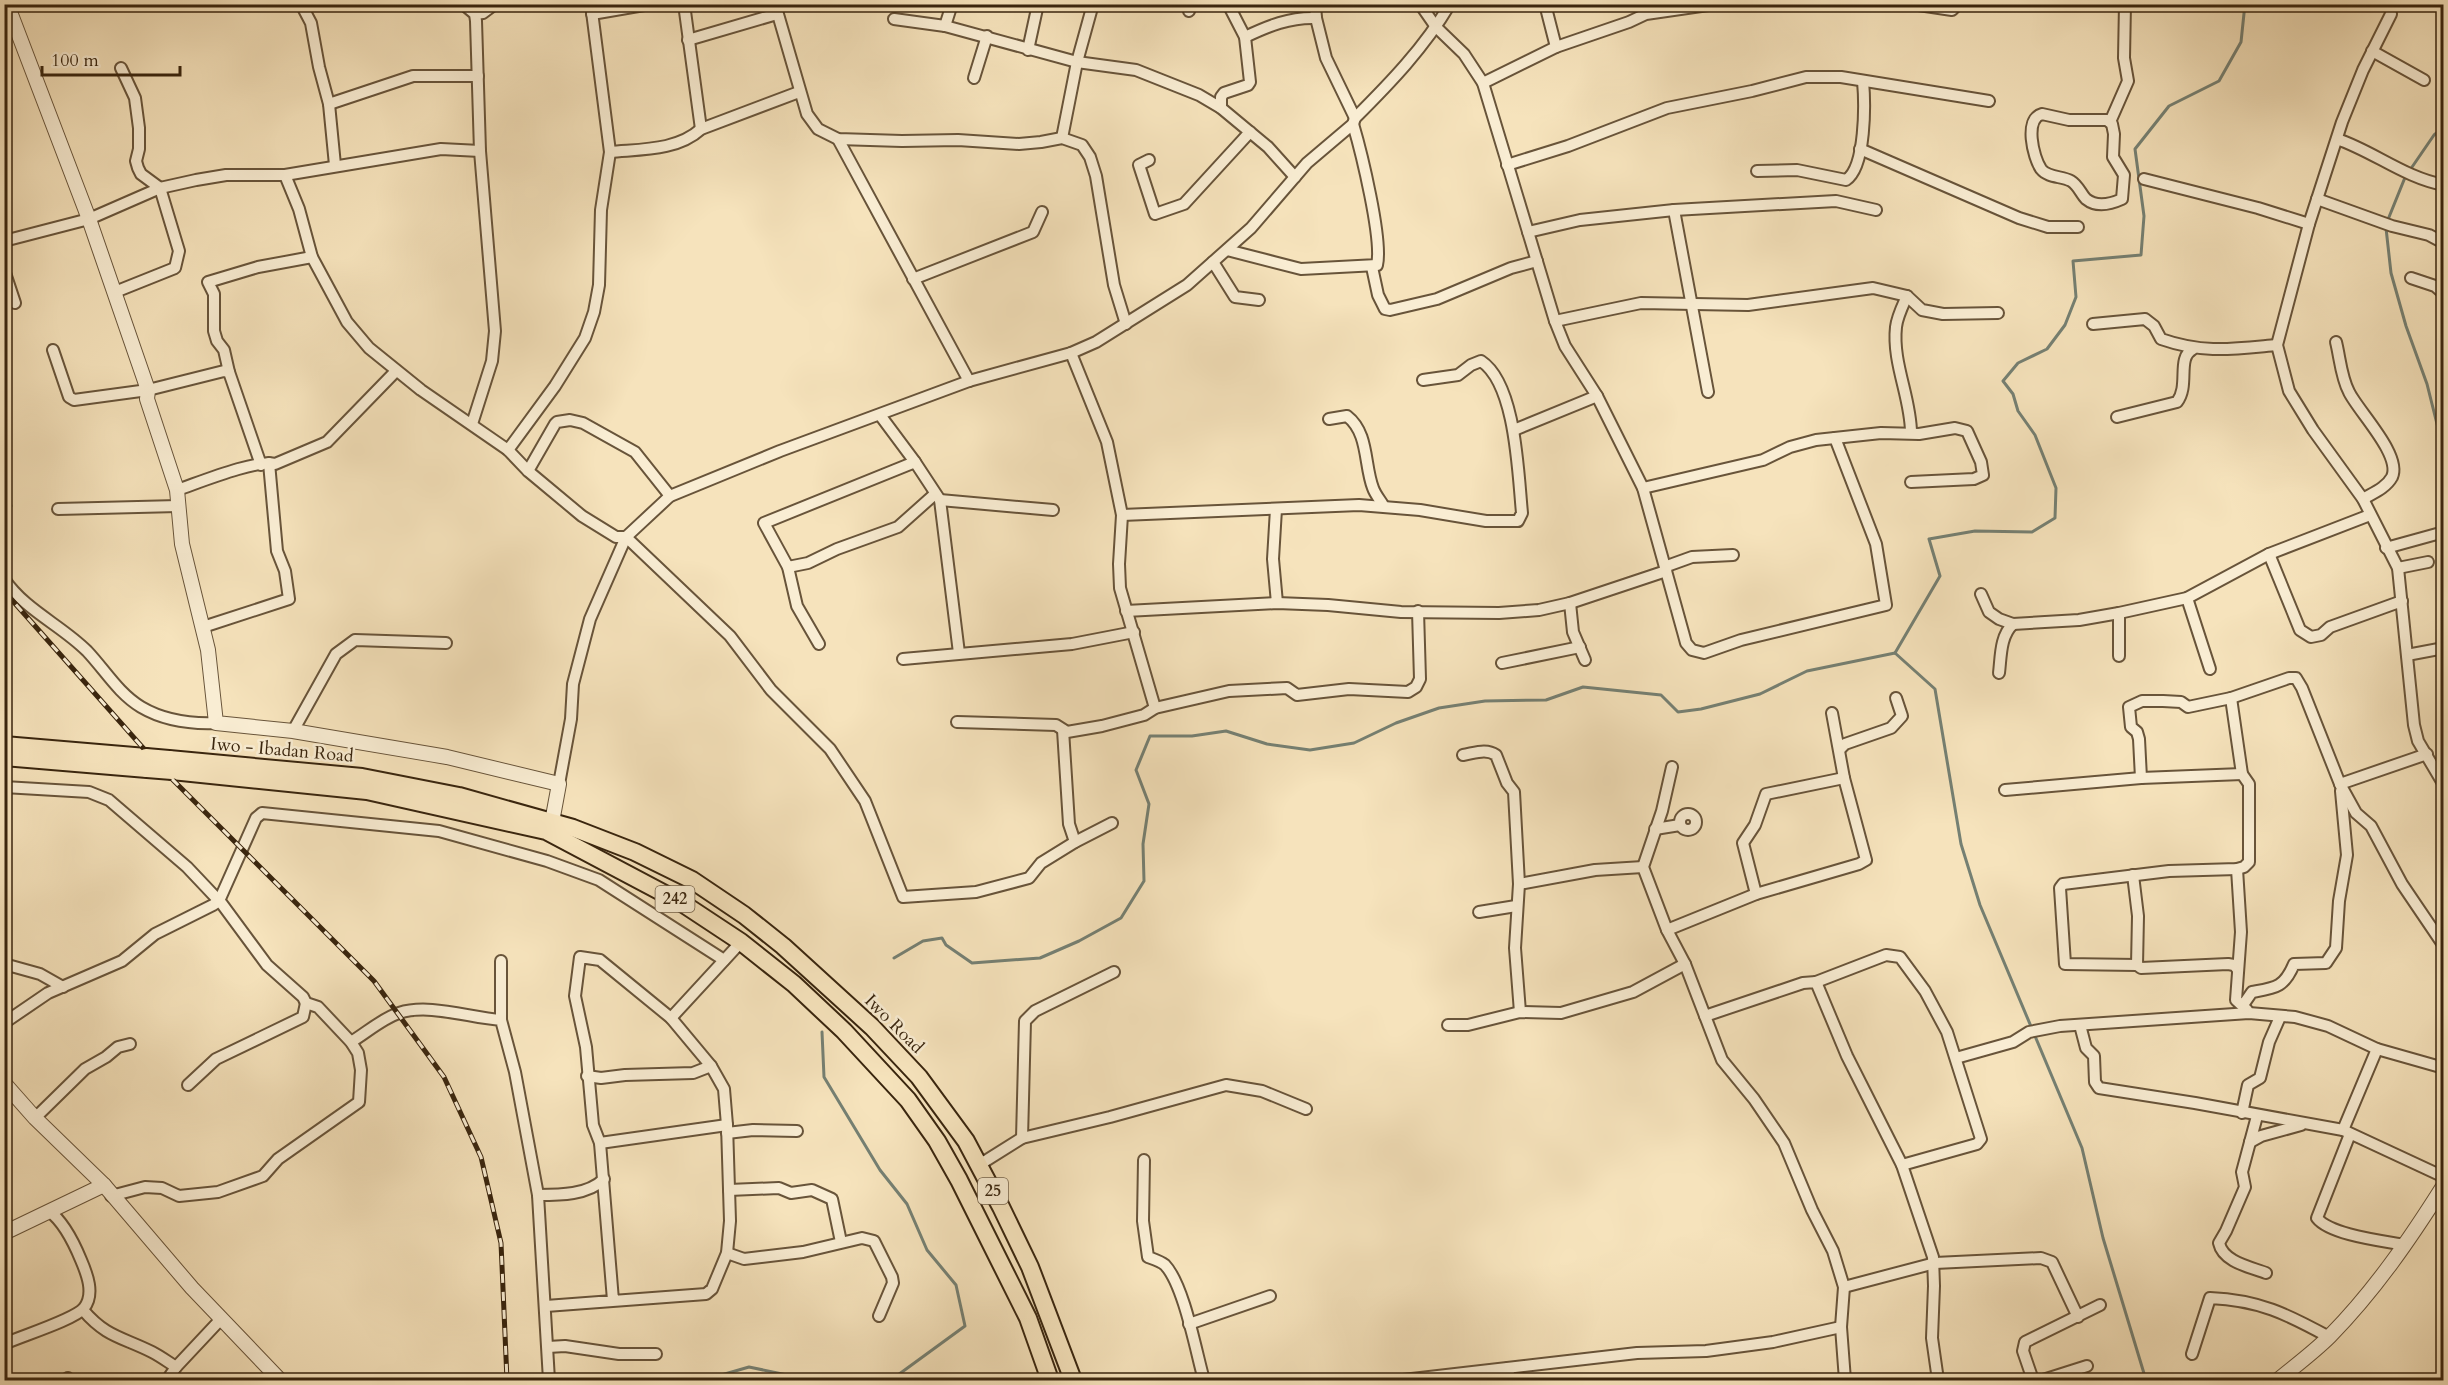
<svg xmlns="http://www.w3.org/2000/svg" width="2448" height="1385" font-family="Cardo,serif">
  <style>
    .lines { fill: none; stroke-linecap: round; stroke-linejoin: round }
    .stream { stroke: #758073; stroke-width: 3 }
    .minor-casing { stroke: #68543a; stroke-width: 14 }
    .tertiary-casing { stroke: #68543a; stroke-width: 16 }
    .primary-casing { stroke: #39250e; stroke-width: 20 }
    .minor { stroke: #f9edd3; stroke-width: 10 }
    .tertiary { stroke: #f9edd3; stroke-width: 14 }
    .primary { stroke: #f6e3bc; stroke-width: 16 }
    .rail-casing { stroke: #39250e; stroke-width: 5 }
    .rail { stroke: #f9edd3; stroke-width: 3; stroke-dasharray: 9; stroke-linecap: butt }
    .primary-bridge-casing { stroke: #39250e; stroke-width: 20; stroke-linecap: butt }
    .primary-bridge { stroke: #f6e3bc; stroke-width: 16 }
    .labels { text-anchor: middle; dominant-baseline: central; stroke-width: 5; stroke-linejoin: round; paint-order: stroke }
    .shield { fill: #f9edd3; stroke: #736149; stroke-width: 1.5 }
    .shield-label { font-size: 16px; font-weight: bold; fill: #39250e }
    .street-label { font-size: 18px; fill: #39250e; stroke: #f9edd3 }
  </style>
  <rect width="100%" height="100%" fill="#f6e3bc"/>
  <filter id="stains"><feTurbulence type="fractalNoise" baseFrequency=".00333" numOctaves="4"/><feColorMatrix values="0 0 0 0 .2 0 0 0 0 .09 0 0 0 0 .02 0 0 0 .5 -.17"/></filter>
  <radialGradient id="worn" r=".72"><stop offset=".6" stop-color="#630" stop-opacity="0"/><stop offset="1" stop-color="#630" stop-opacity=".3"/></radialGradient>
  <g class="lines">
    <g class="stream">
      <polyline points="2410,170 2434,135 2444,127"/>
      <polyline points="2387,222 2406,175"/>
      <polyline points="2386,228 2391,273 2406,326 2427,384 2444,452"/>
      <polyline points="4,474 11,506"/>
      <polyline points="1895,653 1940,576 1929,539 1975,531 2032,532 2055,518 2056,488 2035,435 2018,411 2013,394 2003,381 2018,363 2047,349 2065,325 2076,297 2073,261 2141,255 2144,216 2135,149 2169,106 2219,81 2241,42 2245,4"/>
      <polyline points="1895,653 1935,689 1961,844 1980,905 2082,1148 2103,1238 2146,1380"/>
      <polyline points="894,958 923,941 942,938 946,945 972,963 1040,958 1079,941 1121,918 1144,881 1143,844 1149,804 1136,770 1150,736 1192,736 1226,731 1267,744 1310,750 1354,743 1396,723 1439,708 1485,701 1546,700 1583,687 1661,695 1678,712 1701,709 1760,694 1807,671 1895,653"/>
      <polyline points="822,1032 824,1077 880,1170 907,1204 927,1250 956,1285 965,1326 891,1380"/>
      <polyline points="704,1380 749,1367 811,1380"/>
    </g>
    <defs>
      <g id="minor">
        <polyline points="301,4 311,23 319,67 329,104 335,165"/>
        <polyline points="463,4 475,14 476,21 480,151 495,331 492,361 472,424"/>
        <polyline points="684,4 701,129"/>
        <polyline points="775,4 807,114 818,129 838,139 902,141 958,140 1019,144 1041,142 1062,138 1082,145 1090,157 1096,176 1114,285 1126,324"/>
        <polyline points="1315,4 1316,18 1326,58 1355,118"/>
        <polyline points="1420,4 1436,27 1464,54 1483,83 1555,321 1565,346 1597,396 1643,488 1683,632 1686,643 1692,650 1704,653 1741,640 1886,605 1876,544 1835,438"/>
        <polyline points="1545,4 1556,47"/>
        <polyline points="1912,4 1952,10 1958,4"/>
        <polyline points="1189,11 1191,4"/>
        <polyline points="475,14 483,13 495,4"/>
        <polyline points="592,14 650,4"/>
        <polyline points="2391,14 2363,70 2342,122 2309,224 2277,345 2289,391 2313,430 2363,499 2398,568 2414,725 2418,741 2444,785"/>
        <polyline points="894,19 945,26 1077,62 1136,70 1199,95 1221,108 1268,147 1295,177"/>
        <polyline points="945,26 952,4"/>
        <path d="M1245,37c23,-11 45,-20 71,-19"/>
        <polyline points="688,40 777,14"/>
        <polyline points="1028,50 1038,4"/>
        <polyline points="2372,51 2424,80"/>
        <polyline points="974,78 987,36"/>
        <polyline points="1483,83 1556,47 1629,22 1646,14 1715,4"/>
        <polyline points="329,104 413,76 478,76"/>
        <polyline points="1221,108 1221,97 1224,93 1248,85 1250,82 1245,37 1228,4"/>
        <path d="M2042,114l27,6h38l5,4 2,10 -1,23 11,18 -2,24c-11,5 -25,9 -36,0 -5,-5 -8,-14 -15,-18 -9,-5 -23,-3 -30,-12 -8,-12 -17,-50 1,-55z"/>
        <polyline points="2110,122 2128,81 2124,58 2125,4"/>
        <polyline points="1062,138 1077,62 1093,4"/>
        <polyline points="838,139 969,381"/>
        <path d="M2337,139c36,12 68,39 107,46"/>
        <polyline points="1860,149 2019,218 2048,227 2078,227"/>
        <path d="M610,152c30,-3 67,-1 91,-23l98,-37"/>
        <polyline points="1149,160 1139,165 1155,214 1184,204 1250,132"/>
        <polyline points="1507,165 1568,146 1667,108 1752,91 1806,77 1841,77 1989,101"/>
        <path d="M1757,171l40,-1 49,10c20,-13 19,-77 17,-99"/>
        <polyline points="285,175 299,209 312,257 347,322 369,348 421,390 508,450 528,471 582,516 616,537 626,537 730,636 771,690 830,749 865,801 903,897 976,892 1029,878 1041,863 1075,842 1112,823"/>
        <polyline points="2144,179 2258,208 2309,224"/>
        <polyline points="2317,199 2392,226 2429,235 2444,243"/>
        <polyline points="1674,210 1708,392"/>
        <polyline points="1528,232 1580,220 1674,210 1836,201 1876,210"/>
        <polyline points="4,241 89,219 160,188 196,180 226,175 285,175 441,149 480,151"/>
        <path d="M1227,250l74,19 76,-4c6,-25 -16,-114 -24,-141"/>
        <polyline points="1213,262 1235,297 1259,300"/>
        <polyline points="1372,267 1378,295 1385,309 1390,310 1437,299 1511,268 1537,261"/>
        <polyline points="4,270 15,303"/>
        <polyline points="2411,278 2435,286 2444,294"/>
        <polyline points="913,279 1033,232 1042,212"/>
        <polyline points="115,292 175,268 179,251 160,188 141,174 138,168 136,161 139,149 139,128 135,98 121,68"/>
        <path d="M1907,296c-4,9 -10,21 -11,31 -4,36 15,71 15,106"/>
        <polyline points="1555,321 1641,303 1748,305 1873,288 1907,296 1922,310 1943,314 1998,313"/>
        <path d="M2093,324l52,-5 9,7 7,13c43,15 72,10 116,6"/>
        <path d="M2336,342c4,16 5,35 13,50 9,19 53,63 43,85 -6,11 -19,16 -29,22"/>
        <polyline points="53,350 69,397 74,400 148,390 224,371 229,372 261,465"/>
        <polyline points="1071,353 1107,442 1122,515 1119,564 1120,588 1155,708"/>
        <polyline points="229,372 224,350 217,341 214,331 214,294 208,282 258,267 312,257"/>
        <polyline points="880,415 915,462 940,500 959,653"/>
        <path d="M2117,417l60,-15c13,-17 -1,-44 16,-53"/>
        <path d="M1329,419l18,-3c22,17 17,49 26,72 2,6 7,12 10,17"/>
        <polyline points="1514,430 1597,396"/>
        <polyline points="508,450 555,386 585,338 594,312 599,285 601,210 610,152 591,4"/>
        <polyline points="528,471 555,424 557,422 570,420 583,423 635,452 670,496"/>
        <polyline points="1643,488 1763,460 1790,447 1816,440 1881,433 1919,434 1955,428 1967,431 1981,462 1983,475 1974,479 1911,482"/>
        <path d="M177,490c21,-7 79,-31 98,-26l52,-22 69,-71"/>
        <polyline points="940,500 1053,510"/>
        <polyline points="58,509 178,506"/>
        <polyline points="1276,509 1273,559 1277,603"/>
        <path d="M1122,515l237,-10 61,5 66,11h32l4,-8c-4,-40 -6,-129 -41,-152l-10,4 -13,10 -35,5"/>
        <polyline points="2386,548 2444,532"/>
        <polyline points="2269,554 2300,630 2311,637 2321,635 2330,627 2402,601"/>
        <polyline points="788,567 808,563 837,549 898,527 935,494"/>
        <polyline points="2398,568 2428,562"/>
        <path d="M4,579c21,31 57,46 83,72 18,19 31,42 54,56 22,13 50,17 75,16"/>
        <polyline points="1981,594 1989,612 1999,619 2013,624 2079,620 2119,613 2187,598 2269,554 2370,515"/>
        <polyline points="2187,598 2210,669"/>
        <polyline points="1570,603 1573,632 1585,660"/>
        <polyline points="1126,611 1277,603 1328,605 1401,612 1499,613 1539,610 1570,603 1666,571 1667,566 1692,557 1733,555"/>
        <polyline points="203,627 289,599 285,571 277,551 269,463"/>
        <polyline points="819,644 797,606 788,567 764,523 915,462"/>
        <polyline points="2407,655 2444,648"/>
        <polyline points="2119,656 2119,613"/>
        <polyline points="903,659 1072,644 1134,632"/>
        <polyline points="1502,663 1580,647"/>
        <path d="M1999,673c2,-16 1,-37 14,-49"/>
        <polyline points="957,722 1056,725 1067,732 1102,726 1144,715 1155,708 1229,691 1287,688 1297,695 1349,689 1408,692 1416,687 1420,679 1418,611"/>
        <polyline points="1063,730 1069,824 1075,842"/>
        <polyline points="293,731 336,654 355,640 446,643"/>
        <polyline points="1840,749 1845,744 1891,728 1902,716 1896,698"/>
        <path d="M1463,755c12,-2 23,-7 33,0l11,28 7,9 5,92 -4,64 5,64"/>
        <polyline points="1672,767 1662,811 1643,867 1667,930 1685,964 1722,1060 1754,1099 1784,1143 1812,1210 1833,1251 1844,1287 1841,1327 1845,1380"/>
        <polyline points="2141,778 2139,739 2137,732 2131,727 2129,707 2142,701 2163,701 2181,702 2188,707 2231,698 2289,678 2296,678 2302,688 2340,784 2356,813 2371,826 2402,884 2444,946"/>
        <path d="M559,784l12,-65 2,-35 17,-65 36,-82 44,-41 110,-45 189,-70 102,-28 25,-11 91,-57 64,-57 56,-65 46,-39 2,-6c35,-35 69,-70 95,-114"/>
        <polyline points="2340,784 2427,754"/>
        <polyline points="4,787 89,792 109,800 187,867 222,904 267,965 303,997 306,1003 318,1007 351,1042 358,1053 361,1070 359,1102 278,1159 263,1176 218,1192 179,1196 162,1188 145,1187 111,1196"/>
        <polyline points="2005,790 2141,778 2242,774"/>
        <circle cx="1688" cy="822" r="8"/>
        <polyline points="1655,829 1680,825"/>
        <polyline points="2237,869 2241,932 2236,1000 2247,1010"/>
        <polyline points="2133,875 2138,916 2137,965 2141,968 2228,964 2234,965 2238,970"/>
        <polyline points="1519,884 1595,870 1643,867"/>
        <polyline points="1756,894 1743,843 1755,825 1766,794 1844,778"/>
        <polyline points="1479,912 1516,906"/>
        <polyline points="1667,930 1756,894 1859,864 1866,860 1844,778 1832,713"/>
        <polyline points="4,964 40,974 63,987"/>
        <polyline points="2137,965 2065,964 2060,888 2063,884 2169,871 2237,869 2244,867 2249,862 2249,784 2242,774 2231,698"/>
        <polyline points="1816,982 1886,955 1900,957 1925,991 1947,1032 1981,1139 1977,1144 1902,1165"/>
        <path d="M2243,1005l9,-13c23,-4 32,-4 42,-28l32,-1 10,-15 3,-47 8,-46 -6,-64"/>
        <polyline points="1705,1016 1803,983 1816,982 1847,1056 1902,1165 1933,1257 1934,1286 1932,1338 1938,1380"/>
        <polyline points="671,1018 741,942"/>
        <polyline points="501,1020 501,961"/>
        <polyline points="4,1023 48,993 122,961 155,934 213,905 219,901 256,818 262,813 439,831 547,861 599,880 724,960"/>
        <polyline points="1448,1025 1468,1025 1520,1012 1561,1013 1633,992 1685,964"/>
        <polyline points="2080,1025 2086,1048 2094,1056 2095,1082 2099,1088 2195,1103 2343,1130 2444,1177"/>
        <path d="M351,1042c15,-9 32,-24 48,-29 30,-10 71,5 102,7l14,52 23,123 11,185"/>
        <polyline points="1956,1058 2013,1042 2029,1032 2060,1026 2249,1013 2295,1017 2328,1026 2377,1049 2444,1068"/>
        <polyline points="587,1076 601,1078 625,1075 693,1073 711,1066"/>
        <polyline points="188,1085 216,1059 303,1017 306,1003"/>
        <polyline points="2242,1113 2248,1085 2260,1078 2269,1042 2280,1017"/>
        <path d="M2257,1116l-15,56 3,15 -19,44 -7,12c4,19 31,24 47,30"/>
        <polyline points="35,1118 85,1069 106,1057 118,1047 130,1044"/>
        <polyline points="2343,1130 2377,1049"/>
        <polyline points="727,1133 753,1130 797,1131"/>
        <path d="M2350,1134l-33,84c13,17 67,23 88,27"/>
        <polyline points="1022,1138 1025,1021 1035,1011 1114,972"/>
        <polyline points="2250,1142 2261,1136 2301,1125"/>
        <polyline points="600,1143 727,1125"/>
        <path d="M1144,1160l-1,61 5,36c5,2 12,4 17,8 19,20 31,87 39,115"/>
        <polyline points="979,1165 1022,1138 1110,1117 1226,1085 1262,1091 1306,1109"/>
        <polyline points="729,1190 779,1188 791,1193 812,1190 832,1199 841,1242"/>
        <path d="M538,1195c22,0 50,0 66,-16"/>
        <polyline points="727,1253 744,1259 803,1252 862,1238 874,1241 892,1277 893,1283 879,1316"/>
        <polyline points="1844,1287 1935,1263 2041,1258 2052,1262 2078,1317"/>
        <polyline points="546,1306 706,1294 712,1289 727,1253 730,1221 727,1125 724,1089 711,1066 671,1018 600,960 580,957 575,996 586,1047 593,1125 600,1143 613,1300"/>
        <path d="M83,1310c23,27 39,27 69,42 8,4 16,10 24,15"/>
        <polyline points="1189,1324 1270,1296"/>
        <path d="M4,1344c17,-8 70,-24 80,-36 11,-14 3,-34 -3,-48 -7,-17 -17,-38 -32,-49"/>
        <polyline points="548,1347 565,1346 619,1354 656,1354"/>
        <path d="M2192,1354l18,-56c49,2 77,16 119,39"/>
        <polyline points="1508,1368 1510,1380"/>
        <polyline points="67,1380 68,1378"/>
        <polyline points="167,1380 176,1367 221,1319"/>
        <polyline points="1403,1380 1637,1353 1706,1351 1773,1342 1841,1327"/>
        <polyline points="2033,1380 2023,1351 2025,1342 2100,1305"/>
        <polyline points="2043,1380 2087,1366"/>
      </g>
      <g id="tertiary">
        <polyline points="7,4 89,219 148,390 147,399 177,490 182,544 208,650 216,723 293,731 447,757 559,784 552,822"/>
        <polyline points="4,1083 35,1118 104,1185 192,1288 280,1380"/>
        <polyline points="4,1233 104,1185"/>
        <path d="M2278,1380c17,-14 36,-28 52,-44 45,-46 80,-97 114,-151"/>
      </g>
      <g id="primary">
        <polyline points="4,745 146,757"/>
        <polyline points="4,757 147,769"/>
        <polyline points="169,759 362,777 459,796 573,828 635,852 692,880 744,915 783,946 872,1027 919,1077 966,1141 1001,1207 1030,1267 1073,1380"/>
        <polyline points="172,771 367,791 546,831 682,903 741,942 794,984 844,1031 908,1100 937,1141 959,1180 1028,1318 1050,1380"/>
      </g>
    </defs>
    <use href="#minor" class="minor-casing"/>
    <use href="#tertiary" class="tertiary-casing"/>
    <use href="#primary" class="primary-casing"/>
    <use href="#minor" class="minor"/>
    <use href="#tertiary" class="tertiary"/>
    <use href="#primary" class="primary"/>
    <defs>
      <polyline id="rail" points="4,591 160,767 374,981 444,1077 481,1157 501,1243 507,1380"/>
    </defs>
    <use href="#rail" class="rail-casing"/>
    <use href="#rail" class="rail"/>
    <defs>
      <g id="primary-bridge">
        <polyline points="146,757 169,759"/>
        <polyline points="147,769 172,771"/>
      </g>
    </defs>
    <use href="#primary-bridge" class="primary-bridge-casing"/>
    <use href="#primary-bridge" class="primary-bridge"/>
  </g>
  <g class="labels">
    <g class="shield">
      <rect x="655.5" y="886" width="39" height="26" rx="4.5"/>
      <rect x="978" y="1178" width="30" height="26" rx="4.5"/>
    </g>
    <g class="shield-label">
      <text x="675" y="899">242</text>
      <text x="993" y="1191">25</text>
    </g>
    <g class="street-label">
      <text transform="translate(282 750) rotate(5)">Iwo - Ibadan Road</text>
      <text transform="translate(894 1024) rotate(45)">Iwo Road</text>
    </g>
  </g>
  <rect width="2448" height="1385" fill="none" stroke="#f6e3bc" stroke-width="24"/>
  <rect x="6" y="6" width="2436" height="1373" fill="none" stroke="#39250e" stroke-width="3"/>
  <rect x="12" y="12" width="2424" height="1361" fill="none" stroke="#39250e" stroke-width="1.5"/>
  <path d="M42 66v9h138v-9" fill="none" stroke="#39250e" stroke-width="3"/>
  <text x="51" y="66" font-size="18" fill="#39250e" stroke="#f9edd3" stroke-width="4.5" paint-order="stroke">100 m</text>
  <rect width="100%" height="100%" filter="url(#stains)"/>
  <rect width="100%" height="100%" fill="url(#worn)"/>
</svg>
